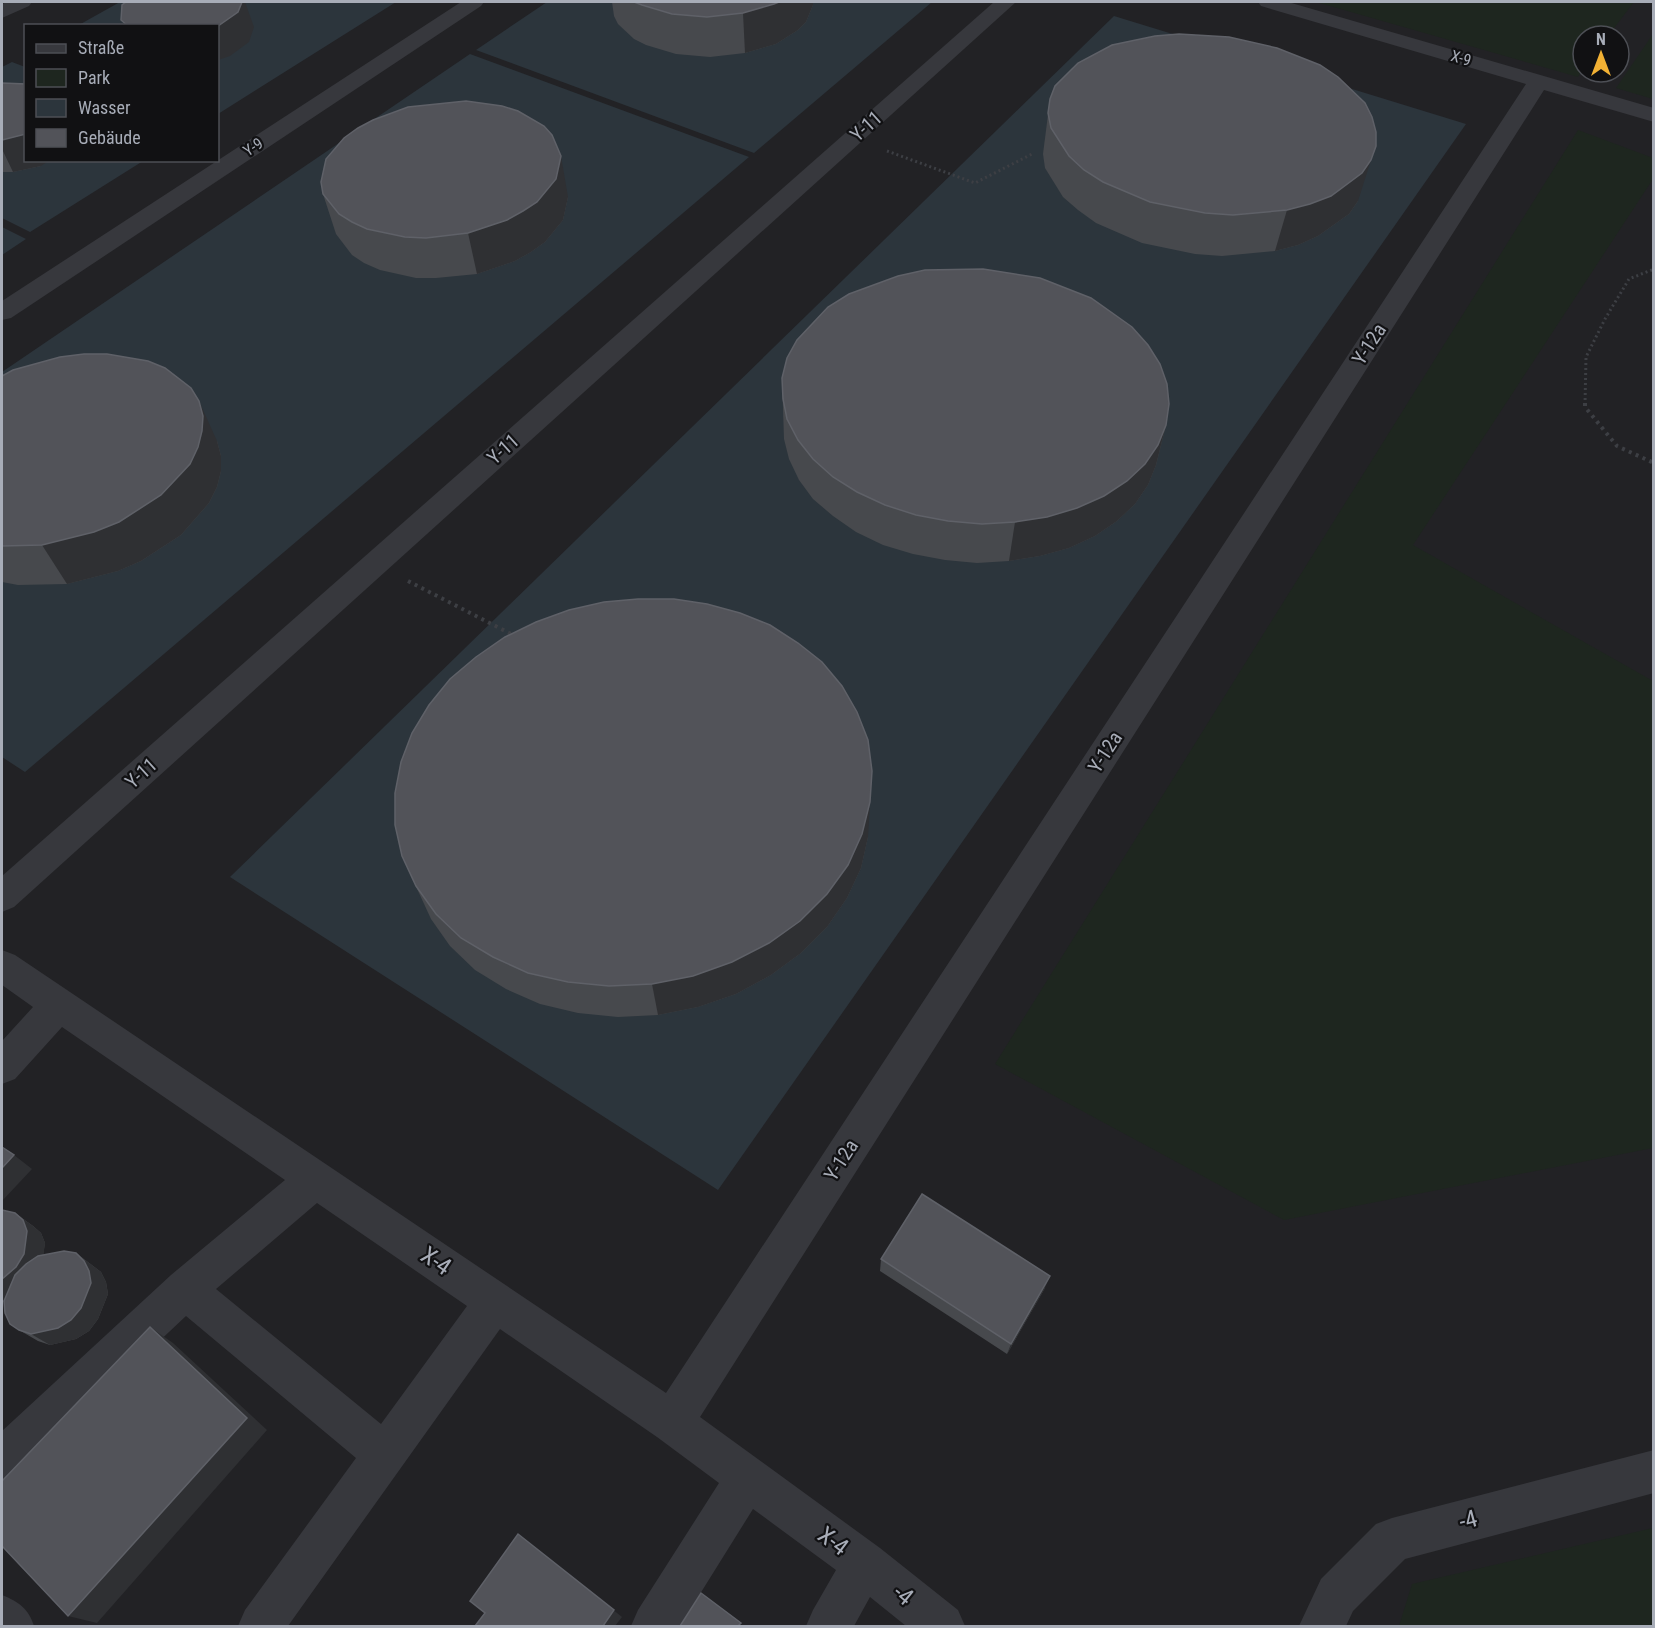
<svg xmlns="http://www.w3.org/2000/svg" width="1655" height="1628" font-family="'Roboto Condensed',sans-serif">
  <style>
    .built { fill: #222225; fill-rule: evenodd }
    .green { fill: #1e261f }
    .water { fill: #2c353c }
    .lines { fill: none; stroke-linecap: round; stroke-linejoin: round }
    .path-far1 { stroke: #3d3f44; stroke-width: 3; stroke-dasharray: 2 3; stroke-linecap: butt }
    .path { stroke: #3d3f44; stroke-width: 4; stroke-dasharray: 3 4.5; stroke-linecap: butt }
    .minor { fill: #37383d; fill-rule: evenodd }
    .wall { fill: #47494d }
    .shaded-wall { fill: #2f3033 }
    .building { fill: #525359; stroke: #5f6168; stroke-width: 1.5 }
    .labels { text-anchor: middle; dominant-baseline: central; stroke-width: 4.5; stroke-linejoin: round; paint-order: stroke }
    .far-street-label { font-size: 16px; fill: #a8adb8; stroke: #111113 }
    .street-label { font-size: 20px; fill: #a8adb8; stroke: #111113 }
    .near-street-label { font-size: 24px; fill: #a8adb8; stroke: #111113 }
  </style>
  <rect width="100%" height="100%" fill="#161618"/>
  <path class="built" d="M2,2h1651v1624h-1651zM26,26h192v134h-192zM1583,36h36v36h-36z"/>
  <g class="green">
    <polygon points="1316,2 1634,2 1608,36 1583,36 1583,69 1578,77"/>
    <polygon points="1653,34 1653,99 1616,88"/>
    <polygon points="1578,130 1653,158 1653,179 1413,545 1653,681 1653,1148 1284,1220 995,1064"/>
    <polygon points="1653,1528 1653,1626 1399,1626 1412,1584"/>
  </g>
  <g class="water">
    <polygon points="120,2 396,2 218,114 218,26 77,26"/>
    <polygon points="547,2 932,2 754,153 476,50"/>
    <polygon points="1114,16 1466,124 718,1190 230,877"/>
    <polygon points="470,54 749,157 25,772 2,757 2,372"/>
    <polygon points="12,62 25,67 26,160 143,161 30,232 2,218 2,67"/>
    <polygon points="2,227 26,239 2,255"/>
  </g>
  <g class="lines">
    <g class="path-far1">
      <polyline points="887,151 975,183 1034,153"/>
      <polyline points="1585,405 1586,357 1605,319 1629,279 1654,269"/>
    </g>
    <g class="path">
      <polyline points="1585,403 1585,407 1617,446 1654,463"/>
      <polyline points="408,581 513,635"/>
    </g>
    <g class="minor">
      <polygon points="7,2 32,2 29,6 2,18 2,4"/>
      <polygon points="461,2 484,2 481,6 11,318 2,320 2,301"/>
      <polygon points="994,2 1016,2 14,907 2,912 2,876"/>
      <path d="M1258,2h30l366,106v14l-110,-32 -844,1327 180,131 78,62 7,16h-59l-36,-29 -16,29h-48l7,-16 23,-40 -83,-61 -73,117h-49l7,-16 81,-127 -62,-46 -157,-108 -212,297h-50l7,-16 111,-152 -170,-142 -169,159 -15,6v-50l169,-156 114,-95 -223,-153 -47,52 -13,5v-43l31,-34 -31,-22v-35l13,5 651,438 860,-1309 -265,-78zM317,1203l150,103 -86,118 -165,-135z"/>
      <polygon points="1654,1450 1654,1493 1405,1559 1353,1611 1346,1626 1299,1626 1321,1579 1376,1524 1392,1518"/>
      <path d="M2,1595c17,7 26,13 32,31h-32z"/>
    </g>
  </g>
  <g class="wall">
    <polygon points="612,2 813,2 813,5 806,22 798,30 776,44 745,53 710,57 676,54 646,45 634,39 618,24 614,16"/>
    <polygon points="2,83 41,166 13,172 2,172"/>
    <polygon points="1050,99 1358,201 1349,214 1318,236 1298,245 1275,251 1222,256 1195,254 1142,243 1096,223 1078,210 1063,197 1045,168 1043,154"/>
    <polygon points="323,194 568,197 563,220 545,242 531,252 515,261 477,274 436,278 416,278 380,270 364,263 352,255 336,234"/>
    <polygon points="2,376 217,441 221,456 221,471 217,487 209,503 181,535 141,561 118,571 67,584 18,585 2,582"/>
    <polygon points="782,378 1166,425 1156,465 1148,485 1135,504 1117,521 1095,536 1069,548 1040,556 1009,561 977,563 945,560 913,554 883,545 856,532 833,516 813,499 799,480 789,459 784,439"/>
    <polygon points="868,837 861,868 847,898 827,927 801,953 771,975 736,994 698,1007 658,1015 618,1017 578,1013 540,1004 506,989 475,970 450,946 431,919 402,856"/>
    <polygon points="15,1213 33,1226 41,1233 45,1243 43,1255 76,1253 101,1272 106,1282 108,1294 98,1319 89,1331 76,1339 50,1345 38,1341 19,1330 4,1301 2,1302"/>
    <polygon points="881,1259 1045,1288 1007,1354 880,1271"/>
  </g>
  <g class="shaded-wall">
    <polygon points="242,2 245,2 254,27 249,42 230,56 218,60 218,26"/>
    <polygon points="779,2 813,2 813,5 806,22 798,30 776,44 745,53 743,13"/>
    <polygon points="26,134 26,160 50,160 41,166 13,172 2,149 2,140"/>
    <polygon points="561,156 568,197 563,220 545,242 531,252 515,261 477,274 468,233"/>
    <polygon points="1371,160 1358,201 1349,214 1318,236 1298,245 1275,251 1287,210"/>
    <polygon points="199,401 217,441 221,456 221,471 217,487 209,503 181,535 141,561 118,571 67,584 42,545"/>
    <polygon points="1166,425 1156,465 1148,485 1135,504 1117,521 1095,536 1069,548 1040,556 1009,561 1015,522"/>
    <polygon points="872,771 868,837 861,868 847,898 827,927 801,953 771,975 736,994 698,1007 658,1015 652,984"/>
    <polygon points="14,1155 32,1169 2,1201 2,1168"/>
    <polygon points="15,1213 33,1226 41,1233 45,1243 42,1266 13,1297 2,1302 2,1279"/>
    <polygon points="76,1253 101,1272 106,1282 108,1294 98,1319 89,1331 76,1339 50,1345 31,1334"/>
    <polygon points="1050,1276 1045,1288 1007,1354 1011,1344"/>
    <polygon points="150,1327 173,1343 267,1430 97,1623 68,1616"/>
    <polygon points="518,1534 622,1617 615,1626 603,1626"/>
  </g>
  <g class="building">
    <polygon points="126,2 242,2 238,12 218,26 128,26 121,20 122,5"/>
    <polygon points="634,2 779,2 774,4 743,13 707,17 672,14 642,5"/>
    <polygon points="1179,34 1229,37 1277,48 1320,65 1338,77 1365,103 1372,117 1376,132 1376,146 1371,160 1362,173 1331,196 1310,204 1287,210 1233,215 1205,213 1150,202 1103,182 1084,170 1069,156 1051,128 1048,113 1050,99 1055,86 1078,63 1112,45 1155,36"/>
    <polygon points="2,83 26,84 26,134 2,140"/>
    <polygon points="466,101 502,106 518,111 544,126 552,135 561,156 556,179 537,202 523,211 507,220 468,233 426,238 405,237 367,229 352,222 339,214 323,194 321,182 326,159 344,138 358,128 373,120 408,107"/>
    <polygon points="983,269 1040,278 1091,298 1132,327 1148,345 1160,364 1167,384 1169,404 1166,425 1158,445 1145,464 1127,481 1104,496 1077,508 1047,517 1015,522 982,524 948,521 916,515 885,505 857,492 833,477 813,459 798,440 787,419 783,399 782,378 787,358 797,340 828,307 849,294 898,276 925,270"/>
    <polygon points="84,354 107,354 148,361 165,368 191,388 199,401 203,416 202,431 198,447 190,464 161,495 119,522 94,532 42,545 2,546 2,376 13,370 60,357"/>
    <polygon points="638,599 674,599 707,604 740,613 770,625 798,643 822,662 842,686 857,712 868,740 872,771 870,802 862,834 848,865 827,894 800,921 769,943 732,962 693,976 652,984 609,986 568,982 528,973 493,957 461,938 436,914 416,886 402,856 395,825 395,793 401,762 412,733 429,705 450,679 476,657 505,637 536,622 569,610 604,602"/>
    <polygon points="2,1147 14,1155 2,1168"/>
    <polygon points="922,1194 1050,1276 1011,1344 881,1259"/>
    <polygon points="2,1210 15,1213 23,1220 27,1231 24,1254 16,1267 2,1279"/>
    <polygon points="64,1251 76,1253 84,1261 89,1271 91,1283 81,1308 71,1320 58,1328 31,1334 19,1330 10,1324 5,1313 4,1301 15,1275 26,1264 38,1256"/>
    <polygon points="150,1327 247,1418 68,1616 2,1546 2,1481"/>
    <polygon points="518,1534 614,1610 603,1626 475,1626 485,1613 470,1601"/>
    <polygon points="701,1593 741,1623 738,1626 680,1626"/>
  </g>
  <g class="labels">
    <g class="far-street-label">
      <text transform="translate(1461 58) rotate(16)">X-9</text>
      <text transform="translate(253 147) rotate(-33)">Y-9</text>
    </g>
    <g class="street-label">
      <text transform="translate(866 126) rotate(-42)">Y-11</text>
      <text transform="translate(1369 344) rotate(-57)">Y-12a</text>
      <text transform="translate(503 449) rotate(-42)">Y-11</text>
      <text transform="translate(1105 752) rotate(-57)">Y-12a</text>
      <text transform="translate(141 773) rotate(-42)">Y-11</text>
      <text transform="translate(841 1160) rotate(-57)">Y-12a</text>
    </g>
    <g class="near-street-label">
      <text transform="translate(436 1261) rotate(34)">X-4</text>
      <text transform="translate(1468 1520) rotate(-15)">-4</text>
      <text transform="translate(833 1541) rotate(37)">X-4</text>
      <text transform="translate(903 1595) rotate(39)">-4</text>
    </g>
  </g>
  <rect width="1655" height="1628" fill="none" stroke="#a8adb8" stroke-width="6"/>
  <rect x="24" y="24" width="195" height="138" fill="#111113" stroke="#4d4f55" stroke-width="1.5"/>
  <rect x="36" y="44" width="30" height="9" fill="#37383d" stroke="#4d4f55" stroke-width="1.5"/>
  <text x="78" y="54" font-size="18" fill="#a8adb8">Straße</text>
  <rect x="36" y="69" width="30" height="18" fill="#1e261f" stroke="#4d4f55" stroke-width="1.5"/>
  <text x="78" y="84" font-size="18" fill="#a8adb8">Park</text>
  <rect x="36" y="99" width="30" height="18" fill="#2c353c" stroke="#4d4f55" stroke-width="1.5"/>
  <text x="78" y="114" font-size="18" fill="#a8adb8">Wasser</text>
  <rect x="36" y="129" width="30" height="18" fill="#525359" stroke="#4d4f55" stroke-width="1.5"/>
  <text x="78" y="144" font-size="18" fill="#a8adb8">Gebäude</text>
  <g transform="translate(1601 54)"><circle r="28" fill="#111113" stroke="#4d4f55" stroke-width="1.5"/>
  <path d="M0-4.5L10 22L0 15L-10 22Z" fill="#f2b134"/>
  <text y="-9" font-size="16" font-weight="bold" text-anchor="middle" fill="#a8adb8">N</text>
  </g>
</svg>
